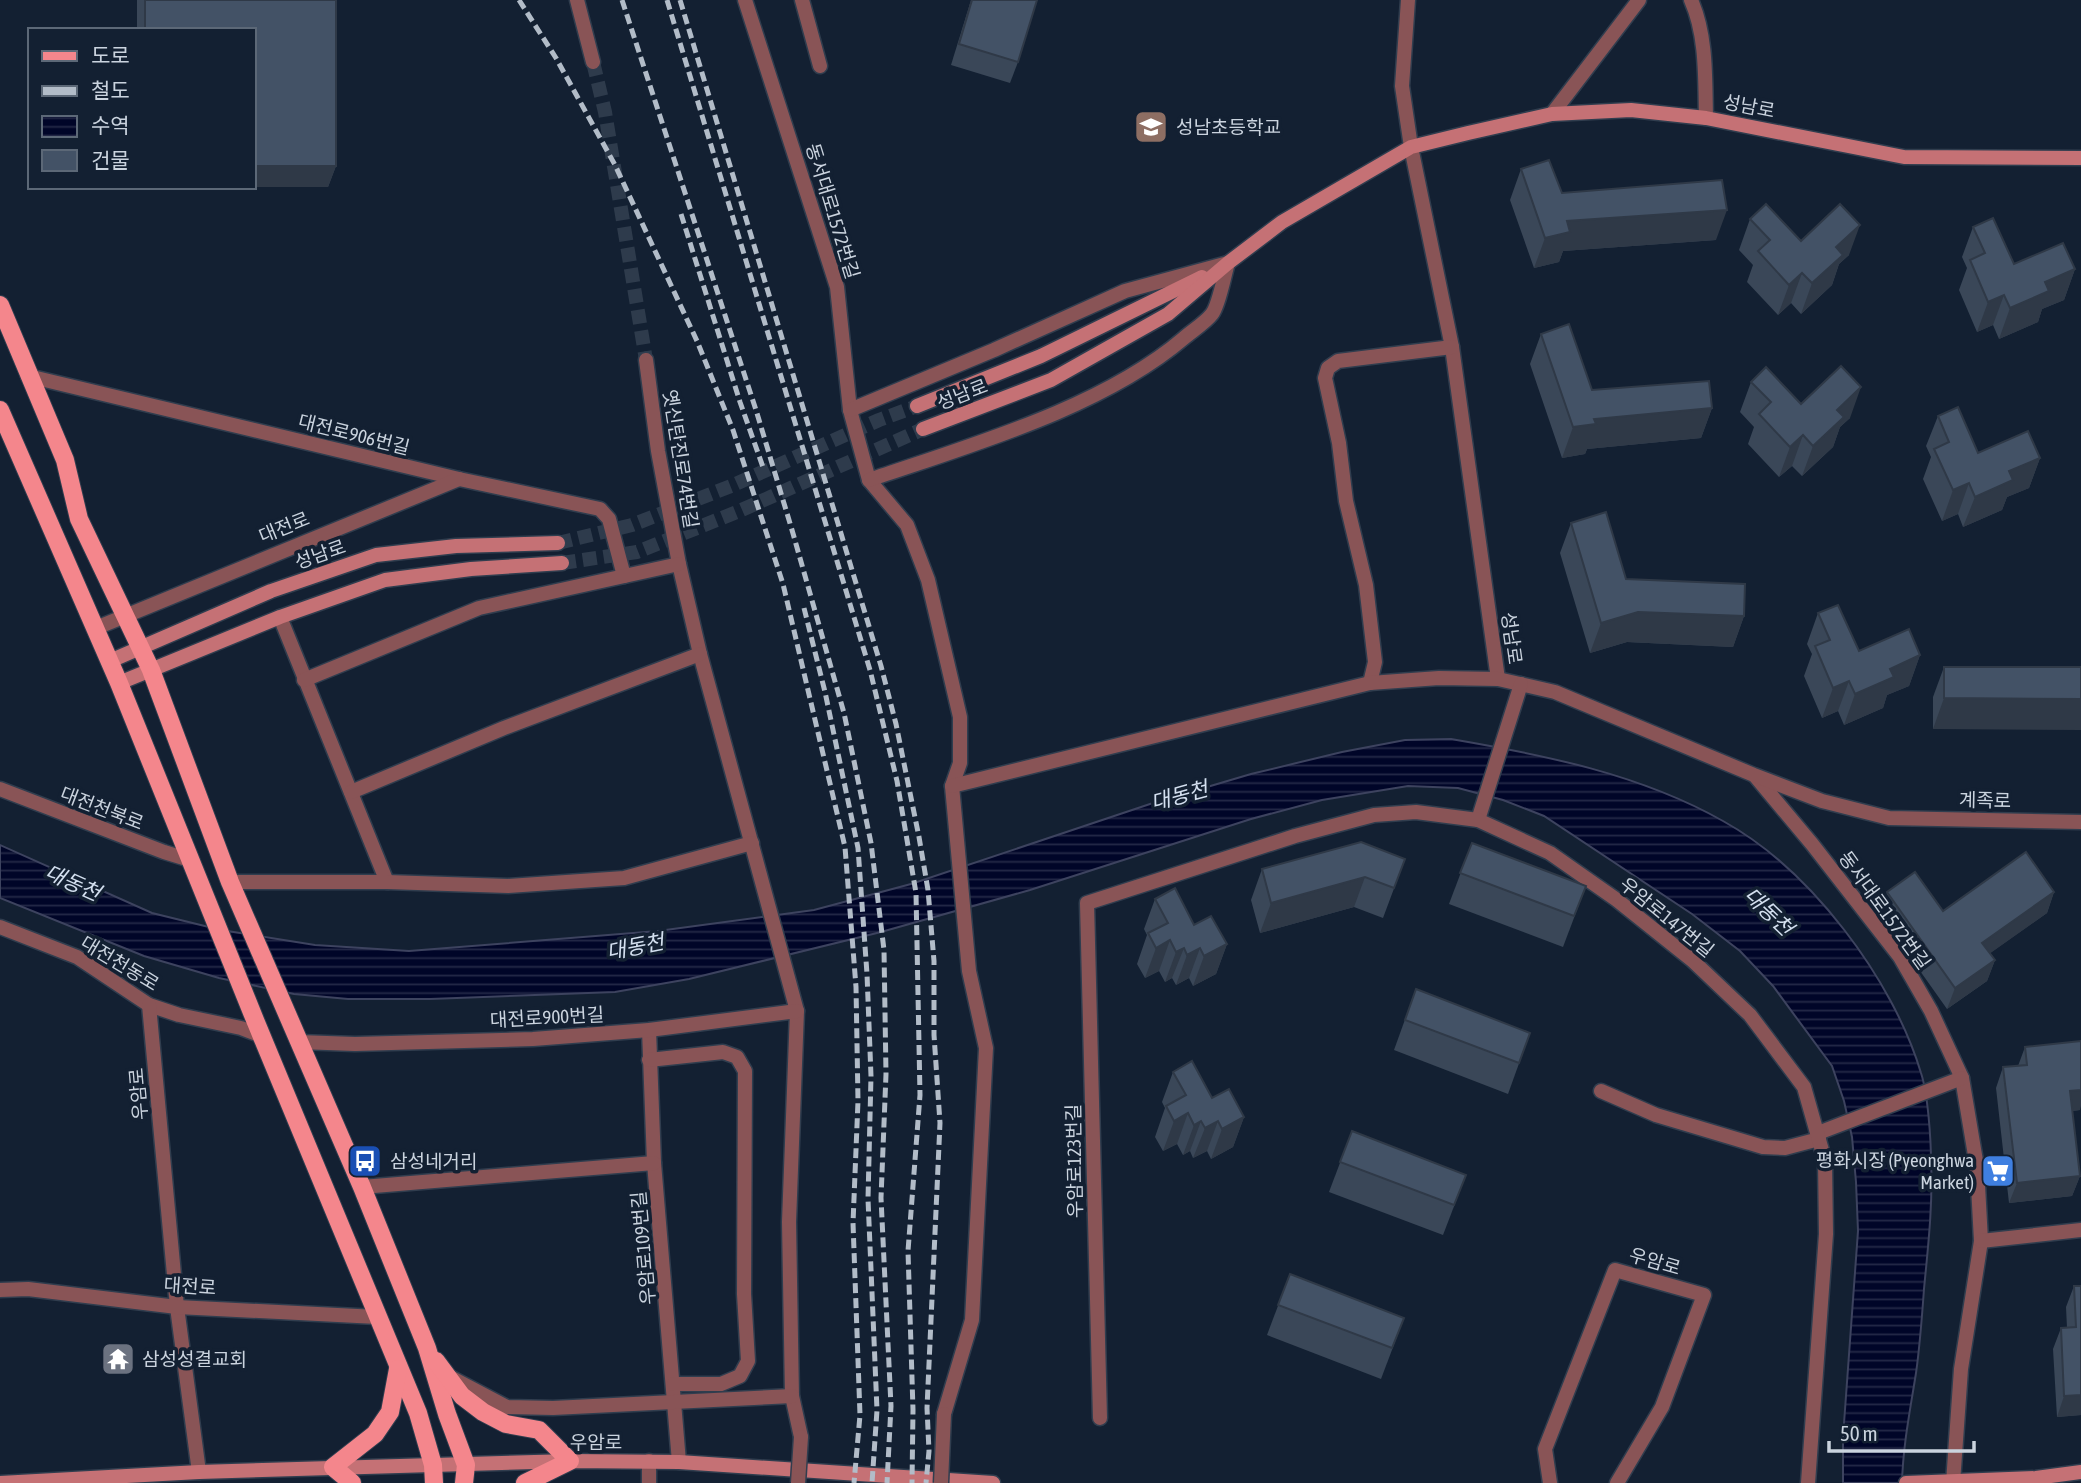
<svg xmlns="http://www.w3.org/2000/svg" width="2081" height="1483" font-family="'Asap Condensed','Noto Sans KR',sans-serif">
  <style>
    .water { fill: url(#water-rules); stroke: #3d435f; stroke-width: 2 }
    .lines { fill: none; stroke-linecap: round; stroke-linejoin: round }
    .street-tunnel { stroke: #2e3b4c; stroke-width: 14; stroke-dasharray: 14 7; stroke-linecap: butt }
    .secondary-tunnel { stroke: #2e3b4c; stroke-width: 14; stroke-dasharray: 14 7; stroke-linecap: butt }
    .street-casing { stroke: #303d4e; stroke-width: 17 }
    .secondary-casing { stroke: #303d4e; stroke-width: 17 }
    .primary-casing { stroke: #303d4e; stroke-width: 20 }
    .street { stroke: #895456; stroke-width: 14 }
    .secondary { stroke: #c57175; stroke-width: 14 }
    .primary { stroke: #f4868c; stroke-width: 18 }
    .rail { stroke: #b2bcc8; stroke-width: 5; stroke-dasharray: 10 5; stroke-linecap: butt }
    .street-bridge-casing { stroke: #303d4e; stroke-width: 17; stroke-linecap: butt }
    .street-bridge { stroke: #895456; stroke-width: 14 }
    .wall { fill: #3a4758 }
    .shaded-wall { fill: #2f3947 }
    .building { fill: #435266; stroke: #2f3947; stroke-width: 2 }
    .labels { text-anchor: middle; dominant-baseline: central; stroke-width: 7; stroke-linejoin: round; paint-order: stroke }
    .street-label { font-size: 19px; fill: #cad3de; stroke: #132032 }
    .poi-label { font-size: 19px; fill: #cad3de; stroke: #132032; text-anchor: start }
    .water-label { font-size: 21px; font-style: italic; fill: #d4e0f0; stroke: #132032 }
  </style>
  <defs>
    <pattern id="water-rules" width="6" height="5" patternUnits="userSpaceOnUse" patternTransform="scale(1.75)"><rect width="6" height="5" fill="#000528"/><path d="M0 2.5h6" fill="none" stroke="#242947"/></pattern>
  </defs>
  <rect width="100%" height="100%" fill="#132032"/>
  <path class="water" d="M1451,739c93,16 189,35 272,82 87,48 170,158 198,252 7,21 10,67 10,89 2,43 -3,85 -7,127 -2,28 -4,56 -8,84 -6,38 -13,72 -14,110h-59v-46l15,-206 -2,-49 -4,-45 -8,-36 -12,-35 -59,-80 -33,-35 -48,-37 -148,-98 -41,-16 -45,-12 -50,-2 -86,14 -71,19 -221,71 -149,42 -192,47 -74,13 -185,7h-82l-54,-5 -75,-16 -75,-22 -144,-58v-53l152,68 69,17 94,15 94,6 249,-20 156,-21 97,-26 242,-81 98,-29 91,-22 63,-12z"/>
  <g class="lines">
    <polyline class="street-tunnel" points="593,62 605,112 646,360"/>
    <g class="secondary-tunnel">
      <polyline points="558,543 632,525 731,486 879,420 917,406"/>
      <polyline points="562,563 637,552 737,512 923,429"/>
    </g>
    <defs>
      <g id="street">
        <polyline points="577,0 593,62"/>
        <polyline points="745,0 837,287 850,410 869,480 907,525 928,580 960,717 960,763 952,786 969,971 986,1048 972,1320 944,1414"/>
        <polyline points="802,0 820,66"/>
        <polyline points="1408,0 1402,86 1411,147 1452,347 1498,679"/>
        <path d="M1691,0c16,36 14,79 15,118"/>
        <polyline points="1552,114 1639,0"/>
        <polyline points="646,360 658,451 679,564 700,654 797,1011 789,1222 792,1396 801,1437"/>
        <polyline points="28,376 459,479 600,509 609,519 624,576"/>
        <polyline points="850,410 994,350 1125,291 1228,263"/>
        <path d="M869,480c102,-35 233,-72 315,-142 8,-7 21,-15 28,-24 7,-9 12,-38 16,-51"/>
        <polyline points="280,617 387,882"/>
        <polyline points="96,628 459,479"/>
        <polyline points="304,680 479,608 679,564"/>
        <polyline points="1370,683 1375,662 1366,585 1346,501 1339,443 1325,378 1328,368 1338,361 1452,347"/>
        <polyline points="1756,777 1812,844 1900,957 1931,1011 1962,1078 1977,1167 1981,1241 1961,1369 1953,1483"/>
        <polyline points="952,786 1370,683 1439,678 1498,679 1555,692 1754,775 1822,801 1889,818 2081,822"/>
        <polyline points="0,789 164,852 190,860"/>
        <polyline points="351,792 504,728 700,654"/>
        <polyline points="1478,820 1521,684"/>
        <polyline points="230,882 387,882 508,886 624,878 752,843"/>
        <polyline points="0,927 77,957 149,1005 179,1015 241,1028 262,1036"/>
        <polyline points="149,1005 177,1307 199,1472"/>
        <polyline points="649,1030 654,1163 679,1462"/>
        <polyline points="299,1042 355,1044 533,1039 649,1030 797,1011"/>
        <polyline points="649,1060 723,1052 737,1057 745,1071 744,1294 748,1361 740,1376 721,1384 674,1384"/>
        <polyline points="1601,1091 1656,1115 1763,1147 1785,1148 1819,1139"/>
        <polyline points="1818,1133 1962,1078"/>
        <polyline points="362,1187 654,1163"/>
        <polyline points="1981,1241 2081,1230"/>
        <polyline points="0,1290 28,1289 177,1307 377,1317"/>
        <polyline points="448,1376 507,1407 553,1408 792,1396"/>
        <polyline points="1100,1418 1087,903 1295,836 1374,815 1416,812 1478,820 1550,853 1617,900 1692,960 1750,1015 1804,1087 1825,1161 1826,1234 1808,1483"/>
        <polyline points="649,1483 649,1461"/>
        <polyline points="1550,1483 1545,1449 1615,1270 1704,1295 1662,1407 1617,1483"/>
      </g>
      <g id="secondary">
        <polyline points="917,406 1041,356 1202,277"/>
        <polyline points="923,429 1051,380 1168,314 1228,263 1282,222 1411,147 1468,133 1552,114 1631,110 1706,118 1904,157 2081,158"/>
        <polyline points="110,661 271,591 376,555 456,546 558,543"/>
        <polyline points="119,683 280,617 385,580 471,569 562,563"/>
        <polyline points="0,1483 199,1472 570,1461 679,1462 993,1483"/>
        <polyline points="1906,1483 2036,1478 2081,1472"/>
      </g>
      <g id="primary">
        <polyline points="0,305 65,460 79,519 151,670 230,882 362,1187 427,1348 447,1414 466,1465 464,1483"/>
        <polyline points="0,410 119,683 255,1020 418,1413 433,1465 434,1483"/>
        <polyline points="436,1361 462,1396 483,1412 506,1424 539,1430 570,1461 525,1483"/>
        <polyline points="352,1483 333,1467 375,1434 390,1412 398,1369"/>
      </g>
    </defs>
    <use href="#street" class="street-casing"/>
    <use href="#secondary" class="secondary-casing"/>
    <use href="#primary" class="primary-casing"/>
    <use href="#street" class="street"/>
    <use href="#secondary" class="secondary"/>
    <use href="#primary" class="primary"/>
    <g class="rail">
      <polyline points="519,0 556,58 615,165 697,341 733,430 783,584 845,847 856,987 858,1101 853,1223 860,1415 854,1483"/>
      <polyline points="622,0 756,410 792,530 844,713 871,843 884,950 886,1074 881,1198 891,1406 887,1483"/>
      <polyline points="667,0 870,670 897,781 916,893 920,1095 908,1251 913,1410 912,1483"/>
      <polyline points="680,0 881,666 896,724 919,837 928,890 934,961 934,1035 940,1123 927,1408 929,1451 926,1483"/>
      <polyline points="681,214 740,402 764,470"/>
      <polyline points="804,608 825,692 858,848 867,974 871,1076 868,1199 877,1410 872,1483"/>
    </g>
    <defs>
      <g id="street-bridge">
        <polyline points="798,1483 801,1437"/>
        <polyline points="941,1483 944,1414"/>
      </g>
    </defs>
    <use href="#street-bridge" class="street-bridge-casing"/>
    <use href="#street-bridge" class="street-bridge"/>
  </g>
  <g class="wall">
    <polygon points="137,0 336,0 336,166 328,187 254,30 137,30"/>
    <polygon points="971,0 1037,0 1018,62 1010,83 951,65"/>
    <polygon points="1521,169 1562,193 1716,240 1563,251 1559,262 1534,268 1510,200"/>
    <polygon points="1750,219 1801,241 1849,255 1839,264 1832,285 1801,314 1791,303 1778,315 1747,282 1753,265 1739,250"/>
    <polygon points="1973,227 2014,264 2075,269 2064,300 2042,309 2038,322 1999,339 1993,325 1977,332 1959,290 1967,268 1962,257"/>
    <polygon points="1541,334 1592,390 1712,408 1701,438 1587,449 1585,454 1562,458 1530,364"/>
    <polygon points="1751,382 1801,404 1850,418 1840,427 1833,447 1802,476 1792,466 1779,477 1748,444 1754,427 1740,412"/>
    <polygon points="1938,416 1978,453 2040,458 2029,488 2007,497 2002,510 1963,527 1958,514 1942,521 1923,479 1931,457 1926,446"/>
    <polygon points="1571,523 1626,579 1744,616 1733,647 1627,642 1590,653 1560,553"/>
    <polygon points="1818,613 1859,651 1920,655 1909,686 1887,695 1883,708 1844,725 1838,711 1822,718 1804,676 1812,654 1807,644"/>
    <polygon points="1944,667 2081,667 1933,729 1933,697"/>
    <polygon points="1472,843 1586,886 1563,947 1449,904"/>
    <polygon points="1405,859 1383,918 1354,907 1260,933 1251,900 1262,869"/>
    <polygon points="1887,892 1943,911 2054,892 2047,913 1990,953 1995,960 1987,981 1947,1009 1879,913"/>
    <polygon points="1155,899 1194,925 1227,944 1216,974 1193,986 1189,978 1176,985 1172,978 1165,982 1159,971 1145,978 1137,964 1147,935 1144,929"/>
    <polygon points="1416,989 1530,1033 1508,1094 1394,1050"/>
    <polygon points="2025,1047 2080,1110 2072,1111 2080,1176 2072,1196 2009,1203 1996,1088 2003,1067 2018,1066"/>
    <polygon points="1173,1072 1212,1098 1244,1117 1233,1147 1211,1159 1207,1151 1193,1158 1190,1151 1183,1155 1177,1144 1163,1151 1155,1137 1165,1108 1162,1102"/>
    <polygon points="1352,1131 1466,1175 1443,1235 1329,1192"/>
    <polygon points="1290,1274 1404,1318 1381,1379 1267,1335"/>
    <polygon points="2074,1286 2081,1286 2081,1415 2057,1417 2053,1349 2061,1328 2067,1328 2066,1307"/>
  </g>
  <g class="shaded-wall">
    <polygon points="254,166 336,166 328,187 254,187"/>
    <polygon points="1727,210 1716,240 1563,251 1559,262 1534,268 1545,238 1567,221"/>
    <polygon points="1860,225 1849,255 1839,264 1832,285 1801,314 1812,283 1836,247"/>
    <polygon points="2075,269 2064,300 2042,309 2038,322 1999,339 2010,308 2045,282"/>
    <polygon points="1802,273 1791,303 1778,315 1789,285"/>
    <polygon points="2004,295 1993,325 1977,332 1988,302"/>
    <polygon points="1861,387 1850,418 1840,427 1833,447 1802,476 1813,446 1837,410"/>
    <polygon points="1712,408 1701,438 1587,449 1585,454 1562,458 1573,427 1594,419"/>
    <polygon points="1803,435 1792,466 1779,477 1790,447"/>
    <polygon points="2040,458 2029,488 2007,497 2002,510 1963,527 1975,497 2009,471"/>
    <polygon points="1969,483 1958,514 1942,521 1953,490"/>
    <polygon points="1638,612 1744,616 1733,647 1627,642 1590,653 1601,623"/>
    <polygon points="1920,655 1909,686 1887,695 1883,708 1844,725 1855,694 1890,669"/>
    <polygon points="1849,681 1838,711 1822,718 1833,688"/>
    <polygon points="1944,698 2081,699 2081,730 1933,729"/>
    <polygon points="1365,877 1354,907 1260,933 1271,903"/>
    <polygon points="2054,892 2047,913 1975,964 1982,943"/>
    <polygon points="1170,940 1159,971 1145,978 1156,948"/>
    <polygon points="1227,944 1216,974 1193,986 1204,956"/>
    <polygon points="1184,948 1172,978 1165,982 1176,952"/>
    <polygon points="1200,948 1189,978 1176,985 1187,955"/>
    <polygon points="1995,960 1987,981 1947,1009 1955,988"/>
    <polygon points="2081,1090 2081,1106 2080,1110 2062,1112 2070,1091"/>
    <polygon points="1188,1113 1177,1144 1163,1151 1174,1121"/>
    <polygon points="1244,1117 1233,1147 1211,1159 1222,1129"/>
    <polygon points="1201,1121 1190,1151 1183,1155 1194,1125"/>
    <polygon points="1218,1121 1207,1151 1193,1158 1205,1128"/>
    <polygon points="2080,1176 2072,1196 2009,1203 2017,1183"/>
    <polygon points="2081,1395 2081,1415 2057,1417 2064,1396"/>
  </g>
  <g class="building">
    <polygon points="145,0 336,0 336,166 254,166 254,30 145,30"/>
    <polygon points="972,0 1037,0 1018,62 959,44"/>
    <polygon points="1549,160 1562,193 1722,180 1727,210 1567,221 1570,232 1545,238 1521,169"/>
    <polygon points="1766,204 1801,241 1840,204 1860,225 1836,247 1843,255 1812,283 1802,273 1789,285 1758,251 1770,240 1750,219"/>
    <polygon points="1993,218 2014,264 2063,243 2075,269 2045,282 2049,291 2010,308 2004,295 1988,302 1970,260 1985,253 1973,227"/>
    <polygon points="1569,324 1592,390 1709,381 1712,408 1594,419 1596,424 1573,427 1541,334"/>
    <polygon points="1841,366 1861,387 1837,410 1844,417 1813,446 1803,435 1790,447 1759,414 1771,402 1751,382 1766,367 1801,404"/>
    <polygon points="1958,407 1978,453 2028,431 2040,458 2009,471 2013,480 1975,497 1969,483 1953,490 1934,449 1949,442 1938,416"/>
    <polygon points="1606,512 1626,579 1745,584 1744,616 1638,612 1601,623 1571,523"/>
    <polygon points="1838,605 1859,651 1909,629 1920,655 1890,669 1894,677 1855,694 1849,681 1833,688 1815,646 1830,640 1818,613"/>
    <polygon points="1944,667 2081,667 2081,699 1944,698"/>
    <polygon points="1361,842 1405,859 1394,888 1365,877 1271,903 1262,869"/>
    <polygon points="1472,843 1586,886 1574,916 1460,873"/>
    <polygon points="2026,852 2054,892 1982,943 1995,960 1955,988 1887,892 1915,872 1943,911"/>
    <polygon points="1175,888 1194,925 1211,916 1227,944 1204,956 1200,948 1187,955 1184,948 1176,952 1170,940 1156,948 1148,933 1168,923 1155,899"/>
    <polygon points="1416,989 1530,1033 1519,1063 1405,1020"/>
    <polygon points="2081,1041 2081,1090 2070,1091 2080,1176 2017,1183 2003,1067 2027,1065 2025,1047"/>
    <polygon points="1192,1061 1212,1098 1229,1089 1244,1117 1222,1129 1218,1121 1205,1128 1201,1121 1194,1125 1188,1113 1174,1121 1166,1106 1186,1095 1173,1072"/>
    <polygon points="1352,1131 1466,1175 1454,1205 1340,1162"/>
    <polygon points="1290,1274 1404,1318 1392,1348 1278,1305"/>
    <polygon points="2074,1286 2081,1286 2081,1395 2064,1396 2061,1328 2076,1327"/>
  </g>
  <defs>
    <symbol id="school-square" viewBox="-11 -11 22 22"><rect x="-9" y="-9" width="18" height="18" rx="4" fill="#8d6e63" stroke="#132032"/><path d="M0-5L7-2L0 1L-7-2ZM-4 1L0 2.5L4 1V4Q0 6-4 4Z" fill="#fff"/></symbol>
    <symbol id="bus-square" viewBox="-11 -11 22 22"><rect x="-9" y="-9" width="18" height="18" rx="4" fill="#1a4fb4" stroke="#132032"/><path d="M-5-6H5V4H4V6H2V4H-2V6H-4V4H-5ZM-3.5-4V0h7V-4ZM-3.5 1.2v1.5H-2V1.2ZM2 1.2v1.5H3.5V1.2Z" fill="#fff"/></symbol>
    <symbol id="supermarket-square" viewBox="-11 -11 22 22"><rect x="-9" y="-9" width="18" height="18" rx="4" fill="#3f7fe0" stroke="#132032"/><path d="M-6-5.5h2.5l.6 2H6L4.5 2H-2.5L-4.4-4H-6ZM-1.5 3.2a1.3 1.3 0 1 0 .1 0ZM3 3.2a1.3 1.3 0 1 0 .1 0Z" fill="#fff"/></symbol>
    <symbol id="temple-square" viewBox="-11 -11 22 22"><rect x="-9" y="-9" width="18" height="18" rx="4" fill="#6b7280" stroke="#132032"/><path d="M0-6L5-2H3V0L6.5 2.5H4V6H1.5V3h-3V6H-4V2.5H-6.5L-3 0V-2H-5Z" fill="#fff"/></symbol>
  </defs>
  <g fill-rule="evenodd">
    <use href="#school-square" x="1132" y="108" width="38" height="38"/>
    <use href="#bus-square" x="346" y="1142" width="38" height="38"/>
    <use href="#supermarket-square" x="1979" y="1152" width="38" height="38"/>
    <use href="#temple-square" x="99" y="1340" width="38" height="38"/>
  </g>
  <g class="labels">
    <g class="street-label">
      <text transform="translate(1749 106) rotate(11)">성남로</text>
      <text transform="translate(833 211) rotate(73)">동서대로1572번길</text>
      <text transform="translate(962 394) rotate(-21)">성남로</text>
      <text transform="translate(354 434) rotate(14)">대전로906번길</text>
      <text transform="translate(681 459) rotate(81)">옛신탄진로74번길</text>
      <text transform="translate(284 527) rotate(-22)">대전로</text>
      <text transform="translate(320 554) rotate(-19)">성남로</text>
      <text transform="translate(1512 638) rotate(82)">성남로</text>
      <text transform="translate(1985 800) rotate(1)">계족로</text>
      <text transform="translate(102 808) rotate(21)">대전천북로</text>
      <text transform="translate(1885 910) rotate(54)">동서대로1572번길</text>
      <text transform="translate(1667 917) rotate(39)">우암로147번길</text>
      <text transform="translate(120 963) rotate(31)">대전천동로</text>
      <text transform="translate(547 1017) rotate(-3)">대전로900번길</text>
      <text transform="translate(138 1094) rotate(-95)">우암로</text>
      <text transform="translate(1074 1161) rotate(-91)">우암로123번길</text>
      <text transform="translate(643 1248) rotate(-95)">우암로109번길</text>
      <text transform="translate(1655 1261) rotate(16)">우암로</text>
      <text transform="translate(190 1286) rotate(4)">대전로</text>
      <text x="596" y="1442">우암로</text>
    </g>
    <g class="poi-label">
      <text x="1176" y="127">성남초등학교</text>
      <text x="1974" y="1160" text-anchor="end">평화시장 (Pyeonghwa<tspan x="1974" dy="22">Market)</tspan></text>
      <text x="390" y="1161">삼성네거리</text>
      <text x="142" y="1359">삼성성결교회</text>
    </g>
    <g class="water-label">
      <text transform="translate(1179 795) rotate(-15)">대동천</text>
      <text transform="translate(73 882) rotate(24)">대동천</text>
      <text transform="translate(1769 911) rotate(44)">대동천</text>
      <text transform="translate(635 946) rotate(-11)">대동천</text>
    </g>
  </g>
  <rect x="28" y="28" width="228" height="161" fill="#132032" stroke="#5c6877" stroke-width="2"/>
  <rect x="42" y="51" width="35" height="10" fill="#f4868c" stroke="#5c6877" stroke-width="2"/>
  <text x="91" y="63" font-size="21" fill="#cad3de">도로</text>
  <rect x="42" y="86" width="35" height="10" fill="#b2bcc8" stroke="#5c6877" stroke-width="2"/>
  <text x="91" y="98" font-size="21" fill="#cad3de">철도</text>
  <rect x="42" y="116" width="35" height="21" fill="url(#water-rules)" stroke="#5c6877" stroke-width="2"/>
  <text x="91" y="133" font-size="21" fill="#cad3de">수역</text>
  <rect x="42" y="150" width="35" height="21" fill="#435266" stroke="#5c6877" stroke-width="2"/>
  <text x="91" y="168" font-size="21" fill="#cad3de">건물</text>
  <path d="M1829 1441v10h145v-10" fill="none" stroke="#cad3de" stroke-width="3.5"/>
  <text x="1840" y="1441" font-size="21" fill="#cad3de" stroke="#132032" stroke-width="5" paint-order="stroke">50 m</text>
</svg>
